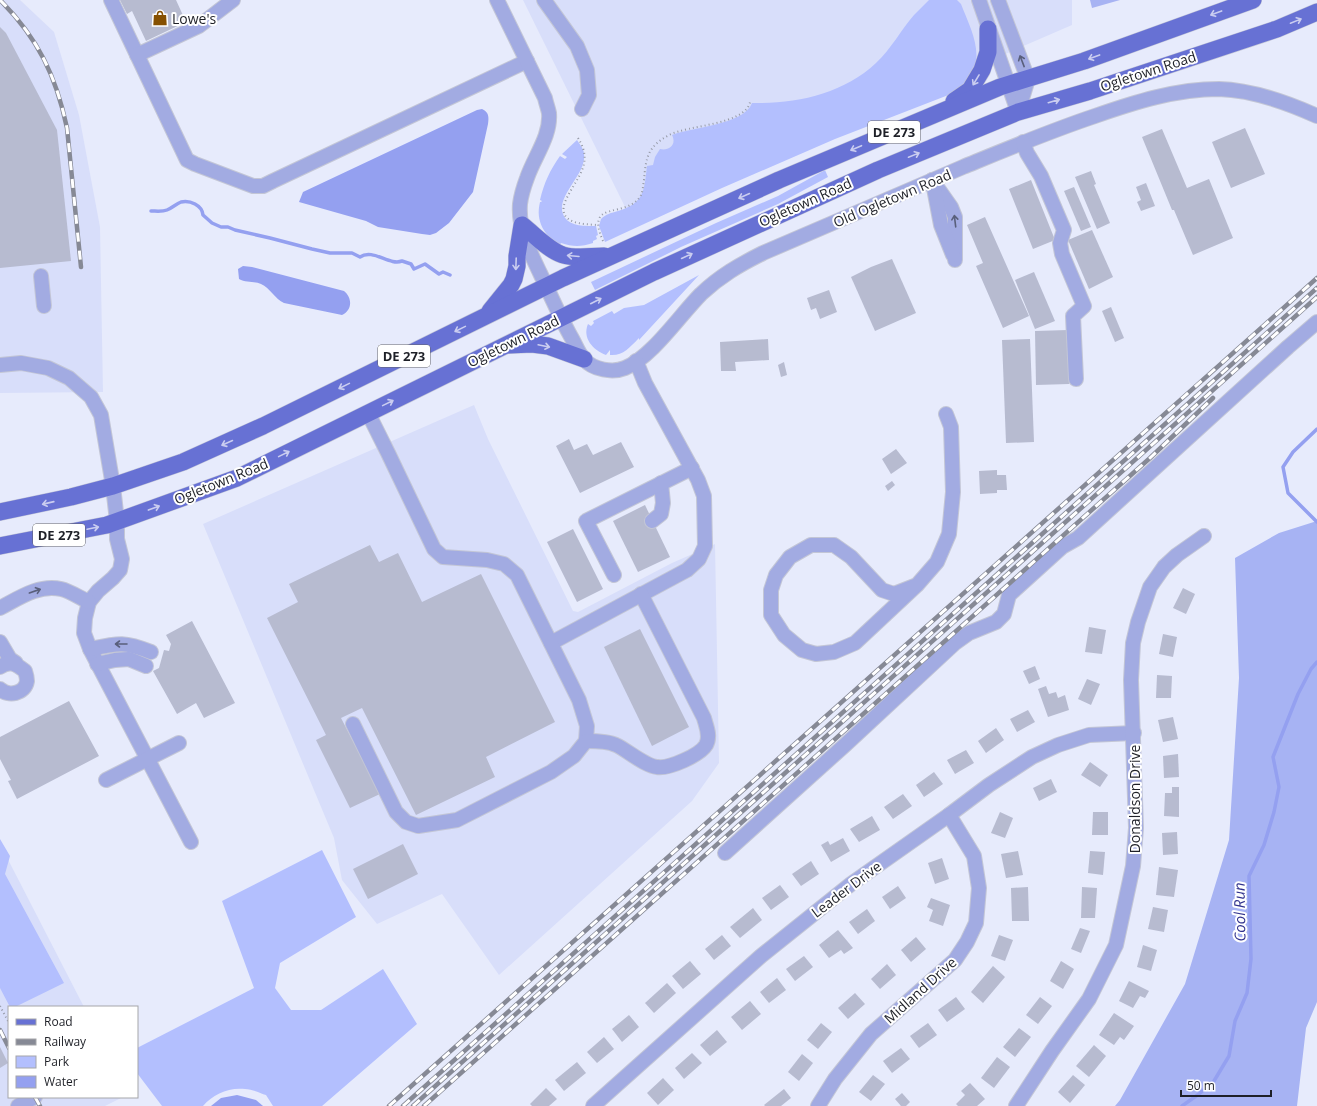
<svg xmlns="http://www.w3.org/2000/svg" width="1317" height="1106" font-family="'Open Sans',sans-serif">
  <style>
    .built { fill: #d8defa }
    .green { fill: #b3bffe }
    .forest { fill: #a7b3f3 }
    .water { fill: #94a0f0 }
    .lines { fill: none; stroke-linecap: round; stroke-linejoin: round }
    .stream { stroke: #94a0f0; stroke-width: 3.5 }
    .building { fill: #b7bbd0 }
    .minor-casing { stroke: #c3c6d6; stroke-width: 16 }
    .major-casing { stroke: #c3c6d6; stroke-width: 18 }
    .path { stroke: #979ba8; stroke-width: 2; stroke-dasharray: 1 3; stroke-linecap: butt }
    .minor { stroke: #a2abe2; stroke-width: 14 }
    .major { stroke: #6771d4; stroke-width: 17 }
    .rail-casing { stroke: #868995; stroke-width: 4.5 }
    .rail { stroke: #fff; stroke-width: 3; stroke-dasharray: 9; stroke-linecap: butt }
    .oneway { stroke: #cacdf0 }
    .oneway2 { stroke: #595f7b }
    .labels { text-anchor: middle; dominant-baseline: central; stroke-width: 4; stroke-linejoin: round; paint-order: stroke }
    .shield { fill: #fff; stroke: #626368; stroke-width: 1 }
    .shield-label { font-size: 13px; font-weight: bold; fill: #1e2027 }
    .poi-label { font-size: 14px; fill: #1e2027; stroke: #fff; text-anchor: start }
    .street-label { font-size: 14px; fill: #1e2027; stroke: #fff }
    .water-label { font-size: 15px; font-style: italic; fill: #31328d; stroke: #fff }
  </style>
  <rect width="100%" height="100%" fill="#e7ebfc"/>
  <g class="built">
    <polygon points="0,0 20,0 54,32 79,115 100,227 103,392 0,393"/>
    <polygon points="523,0 1072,0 1072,25 630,217"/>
    <polygon points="474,405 488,439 573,611 578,612 672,563 715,544 719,763 692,801 499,975 442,894 377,924 342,880 334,838 203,524"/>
    <polygon points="0,844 84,1007 9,1007 9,1097 123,1097 105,1106 0,1106"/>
  </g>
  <g class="green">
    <path d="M929,0h28l4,4c10,26 27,55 4,79 -4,5 -11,7 -14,11l-116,45 -113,49 -117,54 -6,-16 2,-7c5,-5 10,-6 17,-8 27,-8 26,-21 29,-45l6,-1 2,-8 5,-8c9,2 17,-4 12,-14 20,-8 72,-10 80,-32 44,1 91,-9 124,-40 15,-14 25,-33 38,-48 5,-5 10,-10 15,-15z"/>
    <path d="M577,140c3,5 7,9 7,14 3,20 -28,41 -21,60 5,13 22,12 33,12l2,9 -2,1 1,3 -4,2v2c-12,4 -20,4 -32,0l-2,3c-14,-11 -24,-24 -19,-44h1l1,-1 -2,-1c4,-17 10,-30 20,-44l5,3 2,-2 -5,-3z"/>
    <polygon points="825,170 828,177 778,204 681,247 595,290 591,282 716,223 778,196"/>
    <path d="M699,275l-60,65v-2l-1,1c-9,9 -15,17 -28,16v-5l-4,5c-13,-5 -24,-17 -18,-31l3,2 3,-3 -1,-2 19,-10 2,3 10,-6 20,-3z"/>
    <polygon points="0,839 10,856 5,874 64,983 15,1007 10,1007 0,988"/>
    <path d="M322,850l34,67 -76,46 -5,25 16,22h30l62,-41 34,55 -95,82h-49l-7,-11c-6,-2 -14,-6 -21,-6 -16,-2 -32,5 -42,17h-41l-25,-33v-25l117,-60 -32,-87z"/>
  </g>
  <g class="forest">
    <polygon points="1090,0 1120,0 1092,8"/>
    <polygon points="1317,521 1317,1002 1306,1028 1297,1106 1115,1106 1120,1100 1185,984 1229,840 1239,678 1235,558 1279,533"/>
  </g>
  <g class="water">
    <path d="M482,109c7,3 7,8 6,15l-15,68 -24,31 -13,10 -6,2 -8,-1 -44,-7 -12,-6 -67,-19 4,-10 174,-82z"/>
    <path d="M243,266l9,1 92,24c8,6 9,19 -2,24l-58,-12c-9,-4 -14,-15 -23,-19 -7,-3 -15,-1 -22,-5l-1,-10z"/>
    <polygon points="237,1095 256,1100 263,1106 211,1106 221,1098"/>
  </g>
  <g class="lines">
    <g class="stream">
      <path d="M151,211c5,0 11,1 16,-1 5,-2 9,-6 14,-8 9,-2 21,3 22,13l9,8 9,4h7l7,3 35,8 42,11 18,4h22l8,4c13,-9 29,9 42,4l9,3 3,5 11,-5 14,10 4,-2 7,3"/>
      <polyline points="1317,429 1293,452 1283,467 1288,493 1317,522"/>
      <polyline points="1182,1106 1199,1094 1214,1081 1229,1056 1235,1021 1247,993 1251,959 1249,876 1264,845 1274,812 1279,787 1273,757 1298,694 1311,669 1317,662"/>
    </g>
  </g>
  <g class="building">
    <polygon points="120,0 176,0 186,22 146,41 132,11 127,14"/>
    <polygon points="0,27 6,33 57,130 71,261 0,268"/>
    <polygon points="1245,128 1265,174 1231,188 1212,142"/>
    <polygon points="1162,129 1187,188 1209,179 1233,238 1193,255 1174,210 1172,210 1142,137"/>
    <polygon points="1091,171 1096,184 1094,185 1110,223 1097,229 1075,177"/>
    <polygon points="1031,180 1055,240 1033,249 1009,189"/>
    <polygon points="1146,183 1155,206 1141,211 1137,202 1141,200 1136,187"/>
    <polygon points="1074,187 1091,227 1081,231 1064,191"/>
    <polygon points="985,217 1029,316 1003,328 976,266 983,263 967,225"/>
    <polygon points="1092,230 1113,277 1089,289 1068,240"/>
    <polygon points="892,259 916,313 875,331 851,277 871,267"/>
    <polygon points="1034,272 1055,321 1035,329 1015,280"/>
    <polygon points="829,290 837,312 820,319 816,308 811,310 807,298"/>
    <polygon points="1111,307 1124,338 1115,342 1102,311"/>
    <polygon points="1068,330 1069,384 1036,385 1035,331"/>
    <polygon points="768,339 769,360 735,362 736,371 721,371 720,342"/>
    <polygon points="1030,339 1034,442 1006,443 1002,340"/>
    <polygon points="784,362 787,375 781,377 778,365"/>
    <polygon points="569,439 574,450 587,444 593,455 621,442 634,467 580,493 556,446"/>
    <polygon points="896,449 907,463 891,474 882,459"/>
    <polygon points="997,470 997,475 1006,475 1007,490 997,490 997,493 980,494 979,471"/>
    <polygon points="892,481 895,485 888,491 885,486"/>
    <polygon points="645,505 670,557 638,572 613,521"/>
    <polygon points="573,529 603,589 577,602 547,542"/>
    <polygon points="370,545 379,562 398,553 422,602 481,574 555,722 486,757 495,777 416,815 362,708 341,718 380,794 350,808 316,740 326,735 267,618 298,602 289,584"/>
    <polygon points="1183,588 1195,594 1186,614 1173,608"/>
    <polygon points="192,621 235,703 204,718 196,703 177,714 153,671 159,668 164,650 169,651 171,644 166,635"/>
    <polygon points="1089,627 1106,630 1102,654 1085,652"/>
    <polygon points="640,629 689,727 652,746 604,647"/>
    <polygon points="1163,634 1177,637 1173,657 1159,654"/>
    <polygon points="1035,666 1040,679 1029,684 1023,671"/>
    <polygon points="1157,675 1172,676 1171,698 1156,698"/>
    <polygon points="1087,679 1100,684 1091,705 1078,699"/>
    <polygon points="1046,686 1049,694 1056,692 1058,698 1065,695 1069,710 1048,717 1038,689"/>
    <polygon points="69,701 99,756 17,799 8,781 11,780 0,759 0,737"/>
    <polygon points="1028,710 1035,722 1017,732 1010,719"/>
    <polygon points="1173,717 1178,739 1163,742 1158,720"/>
    <polygon points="996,728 1004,740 986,753 978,741"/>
    <polygon points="966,750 974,763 955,774 947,760"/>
    <polygon points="1178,754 1179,777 1164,778 1163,756"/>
    <polygon points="1090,762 1108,775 1100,787 1081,775"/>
    <polygon points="934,772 943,784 924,797 916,785"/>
    <polygon points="1051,779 1057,792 1039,801 1033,788"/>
    <polygon points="1172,787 1179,787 1179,817 1164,816 1165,793 1172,793"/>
    <polygon points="903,794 912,806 893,819 884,807"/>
    <polygon points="1000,812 1013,818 1005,838 991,833"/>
    <polygon points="1093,812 1108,812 1108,835 1092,835"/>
    <polygon points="872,816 880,830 859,842 850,829"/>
    <polygon points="1177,832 1178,854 1163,855 1162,833"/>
    <polygon points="843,838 850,851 831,862 821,845 828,841 830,845"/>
    <polygon points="403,844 418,874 368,899 353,869"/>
    <polygon points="1018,851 1023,875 1006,878 1001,854"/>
    <polygon points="1090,851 1105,852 1103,875 1088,873"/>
    <polygon points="942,858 949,879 935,884 928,863"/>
    <polygon points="811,861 819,874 801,886 792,874"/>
    <polygon points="1159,867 1178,870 1174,897 1156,895"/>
    <polygon points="780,885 789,897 771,910 762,898"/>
    <polygon points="898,886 906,898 890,909 882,897"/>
    <polygon points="1028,887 1029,921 1012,921 1011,888"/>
    <polygon points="1082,887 1097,888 1095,918 1081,918"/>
    <polygon points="931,898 950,905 943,926 929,921 933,910 927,907"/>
    <polygon points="1153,907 1168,910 1164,932 1148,929"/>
    <polygon points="753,908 762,920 740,938 730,927"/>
    <polygon points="867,909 875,921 858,934 849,922"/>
    <polygon points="1080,928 1090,931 1081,953 1071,949"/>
    <polygon points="838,930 853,948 844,954 841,950 829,958 819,945"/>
    <polygon points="722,935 731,946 714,960 705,949"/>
    <polygon points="999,935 1013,940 1005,961 991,956"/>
    <polygon points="916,937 926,949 911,962 901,950"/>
    <polygon points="1143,945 1157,950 1151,971 1137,967"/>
    <polygon points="804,956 813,967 795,981 786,969"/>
    <polygon points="690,961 701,974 683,989 672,976"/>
    <polygon points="1061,961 1074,969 1063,989 1050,981"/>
    <polygon points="887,964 896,975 880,989 871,979"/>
    <polygon points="993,966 1005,977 983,1003 971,992"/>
    <polygon points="777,978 786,990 769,1003 760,992"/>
    <polygon points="1129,981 1149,991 1145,998 1140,996 1133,1008 1119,1001"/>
    <polygon points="667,983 676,993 654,1013 645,1003"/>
    <polygon points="855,993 865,1004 848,1019 838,1008"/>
    <polygon points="956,997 965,1009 947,1022 938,1010"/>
    <polygon points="1040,997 1052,1006 1038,1024 1026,1015"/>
    <polygon points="750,1001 761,1014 742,1030 731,1017"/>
    <polygon points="1114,1013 1134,1026 1124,1040 1120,1037 1114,1045 1099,1035"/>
    <polygon points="629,1015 639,1027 622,1042 612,1029"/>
    <polygon points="821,1023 832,1032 818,1049 807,1040"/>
    <polygon points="928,1023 937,1035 919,1048 910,1036"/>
    <polygon points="1019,1028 1031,1037 1015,1057 1003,1047"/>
    <polygon points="717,1030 727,1042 710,1056 700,1045"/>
    <polygon points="604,1037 614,1049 597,1063 587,1052"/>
    <polygon points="1094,1045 1106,1056 1089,1077 1076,1066"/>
    <polygon points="0,1047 8,1063 0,1068"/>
    <polygon points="901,1048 910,1059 892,1073 883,1061"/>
    <polygon points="692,1053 702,1063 684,1079 675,1068"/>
    <polygon points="802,1054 813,1063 799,1081 788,1072"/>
    <polygon points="997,1057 1010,1067 994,1088 981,1078"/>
    <polygon points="577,1062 586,1073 564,1091 555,1080"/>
    <polygon points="873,1075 885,1084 871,1101 859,1092"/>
    <polygon points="1073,1075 1085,1085 1070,1103 1058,1092"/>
    <polygon points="663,1078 674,1090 658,1105 647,1093"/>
    <polygon points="970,1083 985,1099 977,1106 958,1106 956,1104 965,1095 961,1091"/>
    <polygon points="546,1088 557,1099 549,1106 532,1106 530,1104"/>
    <polygon points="784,1089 791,1098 781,1106 765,1106 764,1105"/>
    <polygon points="902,1093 910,1102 906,1106 901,1106 895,1099"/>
  </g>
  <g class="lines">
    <defs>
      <g id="minor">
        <polyline points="111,0 187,160 195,164 253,186 263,186 273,181 527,61"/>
        <path d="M497,0l48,98c1,5 3,10 4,15 2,23 -15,44 -22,65 -3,8 -6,18 -7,26 -2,25 10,48 20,69 10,21 19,42 30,62 5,8 8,18 14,24 9,11 29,14 41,9 27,-11 55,-53 76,-74 19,-18 38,-29 62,-41 67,-29 133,-57 200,-86 44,-18 87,-36 132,-51 40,-14 81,-27 124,-27 34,1 67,13 98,27"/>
        <polyline points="544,0 577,46 587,70 589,95 582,109"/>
        <polyline points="979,0 1018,112"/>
        <polyline points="998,0 1028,79 1018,112"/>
        <polyline points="137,55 199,26 233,0"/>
        <polyline points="1023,142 1027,153 1041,176 1064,230 1060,243 1062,254 1084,306 1073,316 1076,379"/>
        <polyline points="932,180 951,207 955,217 955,260"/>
        <polyline points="933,183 941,225 953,255"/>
        <polyline points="41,276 44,306"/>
        <polyline points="0,365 21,363 48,368 69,378 91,397 101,415 113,486 117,521 117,539 122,559 120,570 113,578 98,591 89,602 85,618 84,633 90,649 191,842"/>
        <polyline points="652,521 661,514 663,503 661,483"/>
        <polyline points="614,575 586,521 692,468"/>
        <polyline points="917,585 894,594 882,590 851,557 834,545 811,545 790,557 776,575 771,590 771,615 784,635 802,650 816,654 834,652 855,643 917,585 937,562 949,534 953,492 951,427 946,414"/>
        <path d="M0,608c19,-10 39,-24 61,-19 9,2 19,9 28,13"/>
        <polyline points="0,642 10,659 16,663"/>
        <polyline points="551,643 687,570 699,559 705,546 704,496 698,480 645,383 636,361"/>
        <path d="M90,649c28,-6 34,-8 61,3"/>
        <polyline points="97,664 115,660 129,659 146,666"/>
        <path d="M0,667c10,-7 16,-3 25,4 1,3 2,7 2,10 -2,13 -19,16 -27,8"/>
        <polyline points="353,724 396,812 406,822 418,826 457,820 551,772 574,756 586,741 587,726 579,700 517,575 504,564 487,560 443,557 434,549 388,453 368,413"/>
        <path d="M586,741c9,0 22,0 30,4 11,5 29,21 41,22 12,2 43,-12 49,-22 5,-9 0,-19 -2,-27l-63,-124"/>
        <polyline points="106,780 179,743"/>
        <polyline points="725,853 845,745 955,643 969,633 996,622 1004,614 1009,595 1062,547 1078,538 1288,347 1317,322"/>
        <polyline points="18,1106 35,1097"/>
        <polyline points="593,1106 761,956 851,884 949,815 989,785 1032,757 1058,745 1089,735 1134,733"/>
        <polyline points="818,1106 835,1079 871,1034 955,960 967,942 976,923 979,888 974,856 949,815"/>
        <polyline points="1016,1106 1052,1051 1089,999 1116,945 1133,866 1136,828 1131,680 1133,643 1138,622 1150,587 1164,567 1177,555 1204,536"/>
      </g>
      <g id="major">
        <polyline points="954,101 970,90 982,70 988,52 988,29"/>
        <path d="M490,311l21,-26 3,-6 3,-13v-10l5,-31c13,10 26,25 41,30 13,4 28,1 41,1"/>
        <polyline points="509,345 532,344 548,346 584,359"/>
        <polyline points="0,512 71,497 113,486 183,462 263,426 563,278 779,180 1000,87 1084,61 1253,0"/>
        <polyline points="0,546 107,525 237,478 654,272 878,170 1018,112 1090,91 1277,29 1317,12"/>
      </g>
    </defs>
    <use href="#minor" class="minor-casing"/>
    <use href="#major" class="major-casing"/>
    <g class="path">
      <path d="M578,138c17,27 -3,40 -13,64 -8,22 18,22 32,23"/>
      <path d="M603,241c-19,-43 24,-21 38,-46 2,-4 2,-10 3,-15 2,-22 3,-33 25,-45 19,-10 76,-10 81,-33"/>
      <polyline points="0,1006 9,1023"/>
    </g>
    <use href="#minor" class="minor"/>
    <use href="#major" class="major"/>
    <defs>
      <g id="rail">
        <path d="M0,0c38,38 56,76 67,128l14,139"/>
        <polyline points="0,1030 9,1048"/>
        <polyline points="35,1097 40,1106"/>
        <polyline points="389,1106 1317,278"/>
        <polyline points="403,1106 1317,288"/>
        <polyline points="413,1106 1317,297"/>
        <polyline points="424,1106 1150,458 1213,398"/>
      </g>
    </defs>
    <use href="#rail" class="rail-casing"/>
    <use href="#rail" class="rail"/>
  </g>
  <defs><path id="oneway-shaft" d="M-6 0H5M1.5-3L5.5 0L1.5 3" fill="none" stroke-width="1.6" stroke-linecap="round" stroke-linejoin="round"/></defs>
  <g class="oneway">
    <use href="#oneway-shaft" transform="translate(1216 13) rotate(160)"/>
    <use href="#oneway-shaft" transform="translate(1296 21) rotate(-22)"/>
    <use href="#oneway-shaft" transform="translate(1094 57) rotate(160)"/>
    <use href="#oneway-shaft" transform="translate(976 80) rotate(121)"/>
    <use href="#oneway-shaft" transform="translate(1054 101) rotate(-16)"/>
    <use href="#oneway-shaft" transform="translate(856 148) rotate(157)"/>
    <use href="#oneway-shaft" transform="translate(914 155) rotate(-22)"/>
    <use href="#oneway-shaft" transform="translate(744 196) rotate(156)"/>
    <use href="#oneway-shaft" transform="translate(573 256) rotate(-175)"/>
    <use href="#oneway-shaft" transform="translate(687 256) rotate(-25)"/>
    <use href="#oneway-shaft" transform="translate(516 264) rotate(92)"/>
    <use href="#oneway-shaft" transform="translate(596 301) rotate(-27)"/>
    <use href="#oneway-shaft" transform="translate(460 329) rotate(154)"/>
    <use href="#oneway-shaft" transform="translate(544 346) rotate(12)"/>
    <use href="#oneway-shaft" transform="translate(344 386) rotate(154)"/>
    <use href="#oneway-shaft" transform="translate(388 403) rotate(-26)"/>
    <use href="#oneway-shaft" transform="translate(227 443) rotate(156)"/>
    <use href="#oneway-shaft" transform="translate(284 454) rotate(-26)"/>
    <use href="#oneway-shaft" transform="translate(48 503) rotate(167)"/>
    <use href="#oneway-shaft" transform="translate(154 508) rotate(-20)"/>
    <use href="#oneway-shaft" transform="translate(93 528) rotate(-12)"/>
  </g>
  <g class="oneway2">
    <use href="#oneway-shaft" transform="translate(1022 61) rotate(-111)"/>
    <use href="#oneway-shaft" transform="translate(955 221) rotate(-97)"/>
    <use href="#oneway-shaft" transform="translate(35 591) rotate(-19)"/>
    <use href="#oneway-shaft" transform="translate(121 644) rotate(-180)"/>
  </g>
  <defs>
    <symbol id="shop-bare" viewBox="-9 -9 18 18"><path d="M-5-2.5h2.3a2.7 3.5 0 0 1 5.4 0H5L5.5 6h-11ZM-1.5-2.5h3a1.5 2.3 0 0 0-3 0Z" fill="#865000" stroke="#fff" stroke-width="2.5" paint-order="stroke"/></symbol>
  </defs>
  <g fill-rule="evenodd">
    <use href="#shop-bare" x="149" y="7" width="22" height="22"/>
  </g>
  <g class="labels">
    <g class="shield">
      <rect x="868" y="121" width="52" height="22" rx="3"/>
      <rect x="378" y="345" width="52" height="22" rx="3"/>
      <rect x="33" y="524" width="52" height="22" rx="3"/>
    </g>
    <g class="shield-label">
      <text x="894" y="132">DE 273</text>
      <text x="404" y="356">DE 273</text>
      <text x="59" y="535">DE 273</text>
    </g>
    <g class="poi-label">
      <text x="172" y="18">Lowe's</text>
    </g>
    <g class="street-label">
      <text transform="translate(1148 71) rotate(-18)">Ogletown Road</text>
      <text transform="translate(892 198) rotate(-23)">Old Ogletown Road</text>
      <text transform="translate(805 202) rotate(-24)">Ogletown Road</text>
      <text transform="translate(513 341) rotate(-26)">Ogletown Road</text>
      <text transform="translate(221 481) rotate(-22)">Ogletown Road</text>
      <text transform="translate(1134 799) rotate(-90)">Donaldson Drive</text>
      <text transform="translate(846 889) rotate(-37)">Leader Drive</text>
      <text transform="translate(920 990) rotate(-42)">Midland Drive</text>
    </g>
    <g class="water-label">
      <text transform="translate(1239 912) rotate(-91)">Cool Run</text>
    </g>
  </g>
  <rect x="8" y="1006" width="130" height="92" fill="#ffffff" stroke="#a5a6a9"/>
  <rect x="16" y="1019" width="20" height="6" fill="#6771d4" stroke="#a5a6a9"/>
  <text x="44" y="1026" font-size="12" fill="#1e2027">Road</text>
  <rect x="16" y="1039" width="20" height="6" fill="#868995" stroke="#a5a6a9"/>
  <text x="44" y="1046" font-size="12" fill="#1e2027">Railway</text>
  <rect x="16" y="1056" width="20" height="12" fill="#b3bffe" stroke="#a5a6a9"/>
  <text x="44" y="1066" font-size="12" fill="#1e2027">Park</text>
  <rect x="16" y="1076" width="20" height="12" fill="#94a0f0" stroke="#a5a6a9"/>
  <text x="44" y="1086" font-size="12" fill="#1e2027">Water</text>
  <path d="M1181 1090v6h90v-6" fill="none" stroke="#1e2027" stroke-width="2"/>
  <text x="1187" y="1090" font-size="12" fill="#1e2027" stroke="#ffffff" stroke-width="3" paint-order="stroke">50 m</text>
</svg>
